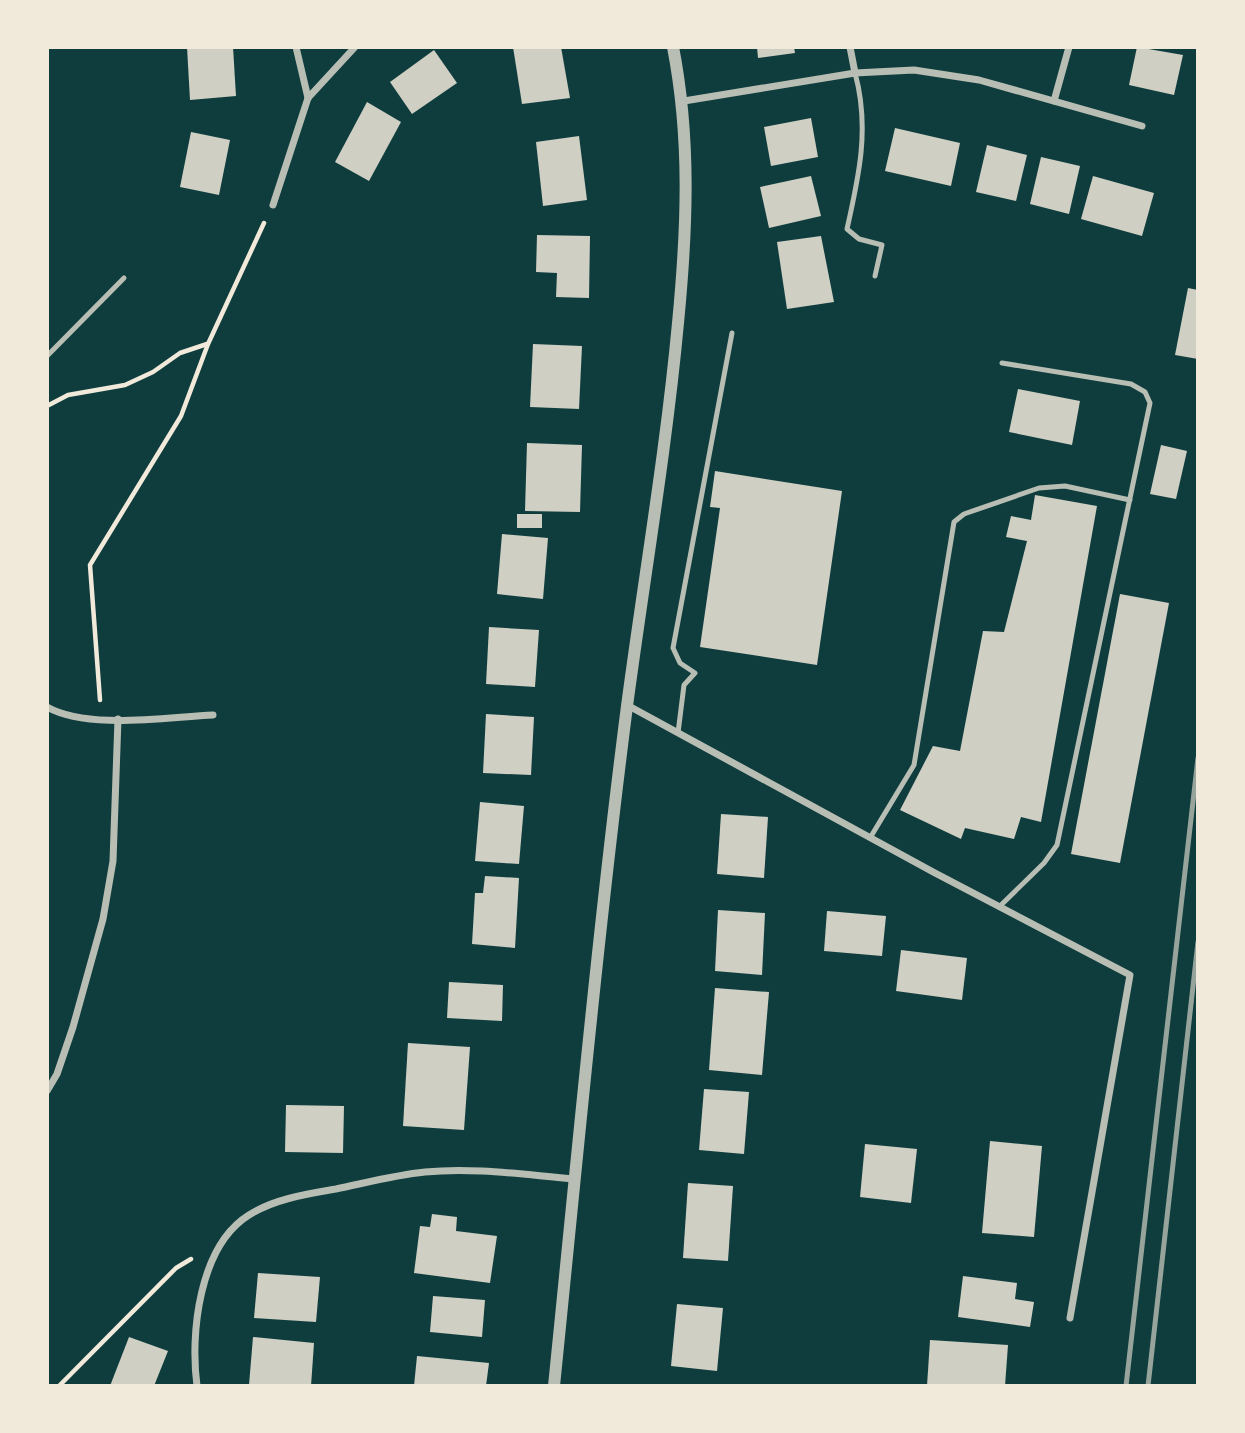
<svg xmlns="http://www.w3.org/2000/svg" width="1245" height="1433" font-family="'Sofia Sans Condensed',sans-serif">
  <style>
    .building { fill: #cfcfc3 }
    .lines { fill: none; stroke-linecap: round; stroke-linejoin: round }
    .path { stroke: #f1e9da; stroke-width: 4.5 }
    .service { stroke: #b8beb3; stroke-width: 5 }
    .minor { stroke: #b8beb3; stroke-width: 7 }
    .tertiary { stroke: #b8beb3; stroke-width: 12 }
    .rail { stroke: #97a49c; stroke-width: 5 }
  </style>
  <rect width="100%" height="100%" fill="#0f3d3e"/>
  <g class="building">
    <polygon points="187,47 233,47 236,96 190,100"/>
    <polygon points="513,47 561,47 570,98 522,104"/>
    <polygon points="757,47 794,47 795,53 758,58"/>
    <polygon points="1137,47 1183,55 1174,95 1129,85"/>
    <polygon points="434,50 457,83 412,114 390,82"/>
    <polygon points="367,102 401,122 369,181 335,162"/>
    <polygon points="811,118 818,157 771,166 764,127"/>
    <polygon points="895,128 960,143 951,186 885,171"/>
    <polygon points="191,132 230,140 219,195 180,187"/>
    <polygon points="579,136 587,200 543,206 536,142"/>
    <polygon points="987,145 1027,155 1016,201 976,192"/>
    <polygon points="1041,157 1080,166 1069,214 1030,204"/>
    <polygon points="811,176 821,216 769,228 760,187"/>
    <polygon points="1093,176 1154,193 1142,236 1081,219"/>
    <polygon points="537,235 590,236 589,298 556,297 557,273 536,272"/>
    <polygon points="821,236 834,302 787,309 777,242"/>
    <polygon points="1188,288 1198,290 1198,359 1175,355"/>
    <polygon points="533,344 582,346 579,409 530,407"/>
    <polygon points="1018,389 1080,401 1072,445 1009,432"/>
    <polygon points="527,443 582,445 580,512 525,511"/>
    <polygon points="1161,445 1187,451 1176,499 1150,494"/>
    <polygon points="715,471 842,491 817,665 700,647 720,508 710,507"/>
    <polygon points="1035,495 1097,506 1041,822 1021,817 1014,839 965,828 961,839 900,810 933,746 960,751 983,631 1004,632 1027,541 1006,537 1011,516 1031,520"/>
    <rect x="517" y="514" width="25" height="14"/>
    <polygon points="502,534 548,538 543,599 497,594"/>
    <polygon points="1120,594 1169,603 1120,863 1071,854"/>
    <polygon points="489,627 539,630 535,687 486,684"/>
    <polygon points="486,714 534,717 531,775 483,773"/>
    <polygon points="480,802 524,806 519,864 475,861"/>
    <polygon points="721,814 768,817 764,878 717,874"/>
    <polygon points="485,876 519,878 515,948 472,944 475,893 483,893"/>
    <polygon points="718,910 765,913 762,975 715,971"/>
    <polygon points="827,911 886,916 882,956 824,951"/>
    <polygon points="901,950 967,958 962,1000 896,991"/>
    <polygon points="449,982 503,985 502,1021 447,1018"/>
    <polygon points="715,988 769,992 762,1075 709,1070"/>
    <polygon points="408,1043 470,1047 464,1130 403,1126"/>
    <polygon points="704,1089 749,1092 744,1154 699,1150"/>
    <polygon points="286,1105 344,1106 343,1153 285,1152"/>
    <polygon points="990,1141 1042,1146 1034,1237 982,1233"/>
    <polygon points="865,1144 917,1149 911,1203 860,1197"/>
    <polygon points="688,1183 733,1186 728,1261 683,1258"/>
    <polygon points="432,1214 457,1217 456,1231 497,1236 490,1283 414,1273 420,1226 430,1227"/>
    <polygon points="258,1273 320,1277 316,1322 254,1318"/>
    <polygon points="963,1276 1017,1283 1015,1299 1034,1302 1030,1327 958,1317"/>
    <polygon points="433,1296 485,1300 482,1337 430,1332"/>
    <polygon points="677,1304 723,1308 717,1371 671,1366"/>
    <polygon points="129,1337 168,1351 154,1386 110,1386"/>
    <polygon points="253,1337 314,1343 311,1386 249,1385"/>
    <polygon points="930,1340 1008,1345 1005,1386 927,1386"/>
    <polygon points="417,1356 489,1363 486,1386 414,1386"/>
  </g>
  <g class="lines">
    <g class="path">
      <polyline points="47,406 68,395 125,385 153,372 180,353 207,344"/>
      <polyline points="100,700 90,565 181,416 208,344 264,223"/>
      <polyline points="59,1386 176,1268 191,1259"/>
    </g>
    <g class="service">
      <path d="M855,73c15,54 4,103 -8,156l12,10 23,6 -7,31"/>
      <polyline points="47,356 124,278"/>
      <polyline points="678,733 684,685 695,673 680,663 673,648 732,333"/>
      <polyline points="870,838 914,765 954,522 964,514 1039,488 1065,486 1130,500"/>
      <polyline points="999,907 1044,863 1057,845 1150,403 1145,392 1131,384 1002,363"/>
    </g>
    <g class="minor">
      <polyline points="296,47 308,98"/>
      <polyline points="850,47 855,73"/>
      <polyline points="684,101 855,73 914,70 979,80 1142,126"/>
      <polyline points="1054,101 1069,47"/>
      <polyline points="273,205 308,98 355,47"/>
      <polyline points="627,705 935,873 1130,975 1070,1318"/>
      <path d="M47,707c41,23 119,10 166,8"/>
      <polyline points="47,1091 57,1074 73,1027 103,919 113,861 118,719"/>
      <path d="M197,1386c-7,-52 2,-140 52,-171 25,-16 58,-21 87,-26 29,-6 59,-14 89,-17 49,-5 100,3 150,7"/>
    </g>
    <path class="tertiary" d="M554,1386c23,-227 44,-454 73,-680 17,-128 39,-254 51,-383 9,-93 13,-184 -5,-276"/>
    <g class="rail">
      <polyline points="1126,1386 1198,758"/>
      <polyline points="1148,1386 1198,942"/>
    </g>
  </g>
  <rect width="1245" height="1433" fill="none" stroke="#f1e9da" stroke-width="98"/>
</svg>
